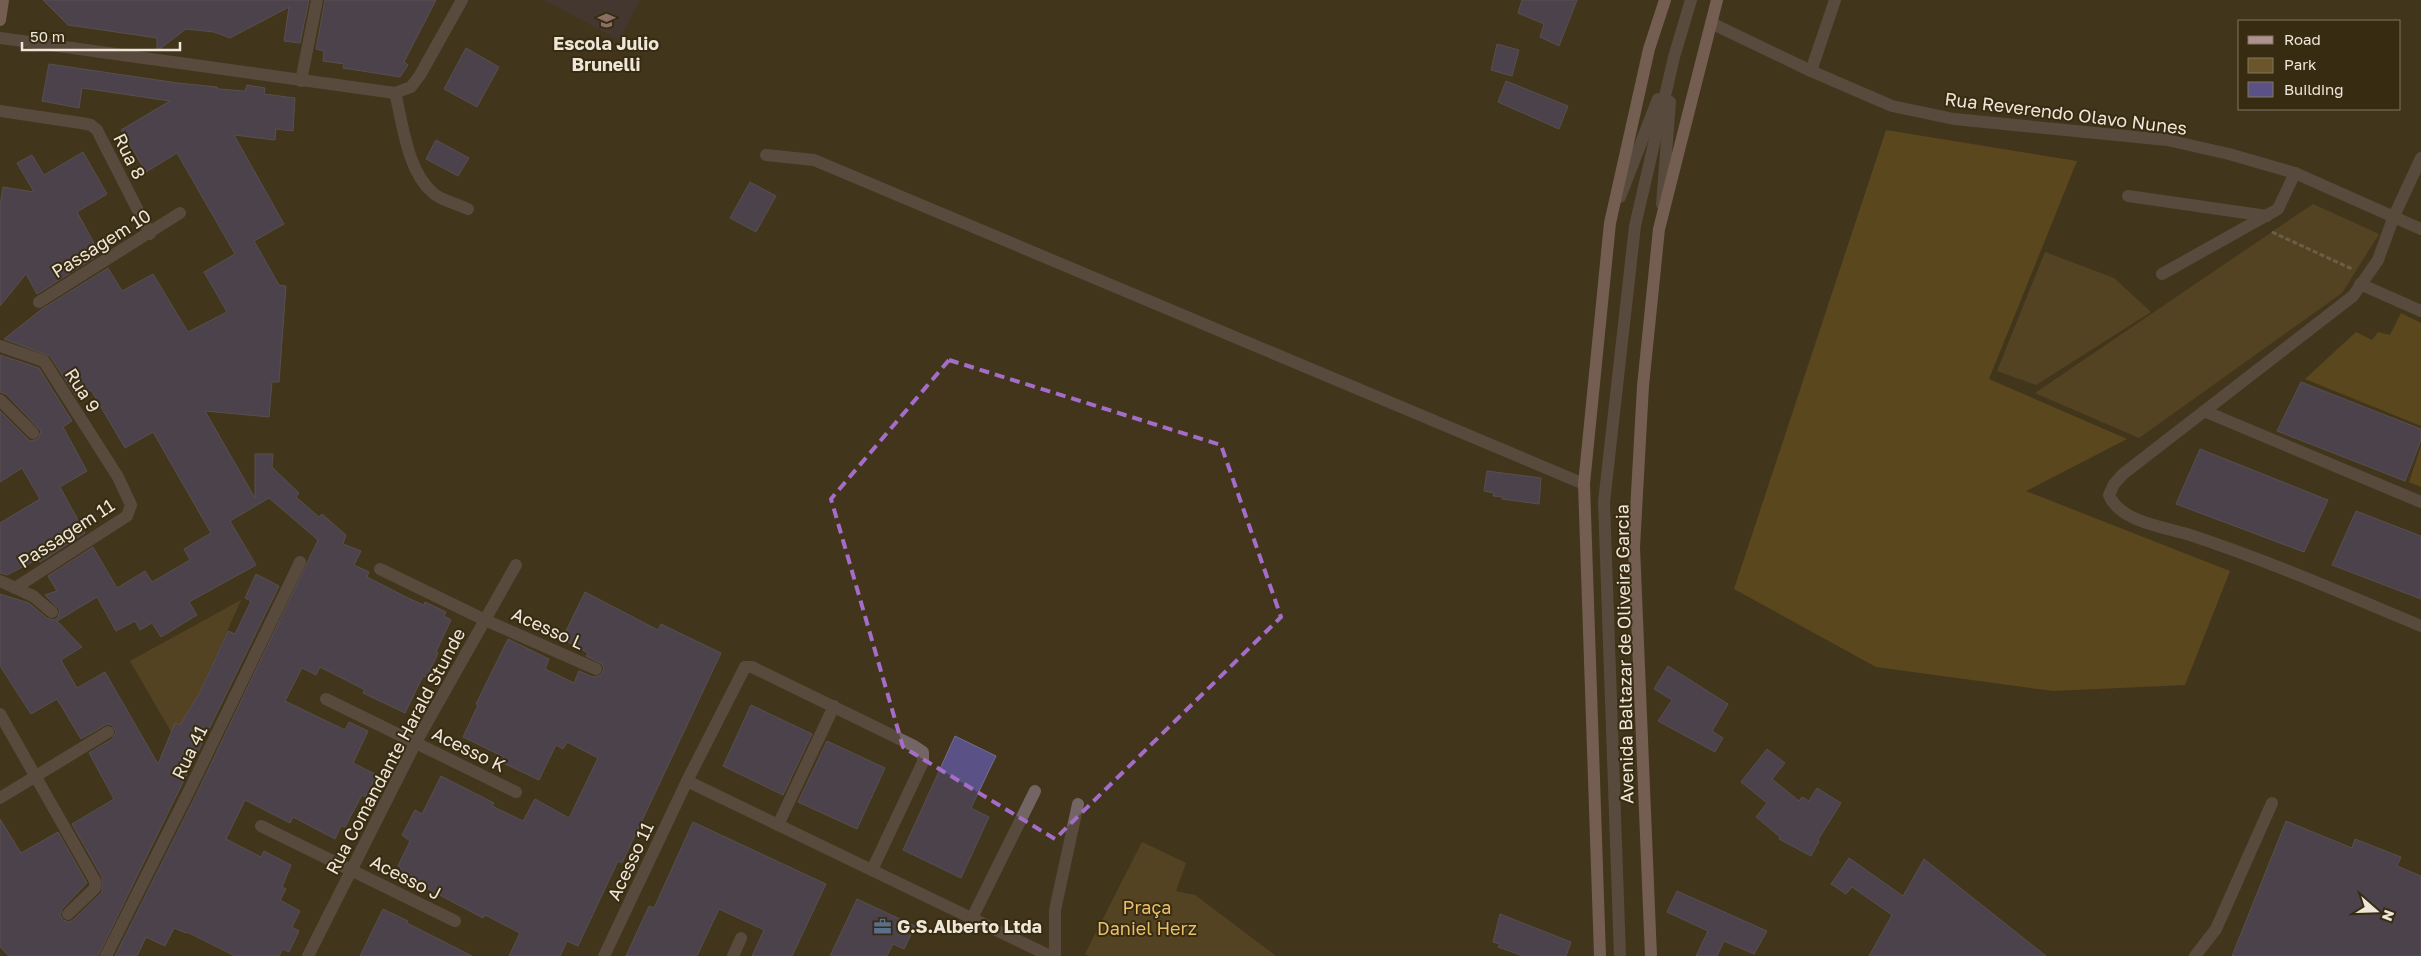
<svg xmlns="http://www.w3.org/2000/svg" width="2421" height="956" font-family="'Golos Text',sans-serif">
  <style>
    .education { fill: #453a4a }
    .green { fill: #6b562c }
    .forest { fill: #795d20 }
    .building { fill: #5a5287; stroke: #726f8b }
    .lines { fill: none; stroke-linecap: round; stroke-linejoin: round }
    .path { stroke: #9b917d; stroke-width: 3; stroke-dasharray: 5 2.5; stroke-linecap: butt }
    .minor { stroke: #746565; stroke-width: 12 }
    .major { stroke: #af9192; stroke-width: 12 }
    .marked { fill: none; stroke: #a36dc8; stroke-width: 4; stroke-dasharray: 10 6; stroke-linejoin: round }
    .labels { text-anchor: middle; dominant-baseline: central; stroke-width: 4; stroke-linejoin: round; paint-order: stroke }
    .poi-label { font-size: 18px; font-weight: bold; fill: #eee6d8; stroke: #372b12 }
    .street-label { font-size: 18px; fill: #eee6d8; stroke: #372b12 }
    .park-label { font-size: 18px; fill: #eabf69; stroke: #372b12 }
  </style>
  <rect width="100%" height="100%" fill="#42351c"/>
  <polygon class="education" points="544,0 640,0 619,40"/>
  <g class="green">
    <polygon points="2313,204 2379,234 2342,293 2139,438 2035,393"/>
    <polygon points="2045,252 2114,278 2151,312 2036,385 1997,371"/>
    <polygon points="241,600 177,742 130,661"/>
    <polygon points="1142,842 1186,863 1176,891 1195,895 1276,956 1089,956 1085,954"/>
  </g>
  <g class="forest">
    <polygon points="1886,130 2077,161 1989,379 2127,439 2026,491 2230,571 2185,685 2053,691 1876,667 1734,589"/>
    <polygon points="2401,313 2421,323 2421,426 2305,379 2356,332 2372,340 2378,332 2390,335"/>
    <polygon points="2421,446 2421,487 2409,482"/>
  </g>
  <g class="building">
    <polygon points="43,0 309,0 300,43 284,41 289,7 230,38 214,32 186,29 157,51 157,38 68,25"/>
    <polygon points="325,0 436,0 404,62 408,65 400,77 343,68 344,64 323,61 324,51 316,49"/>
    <polygon points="1522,0 1577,0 1559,46 1540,37 1544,24 1518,13"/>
    <polygon points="1497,44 1519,50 1512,76 1491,70"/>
    <polygon points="466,48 499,67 477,107 444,89"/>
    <polygon points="49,64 178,83 217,87 219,89 245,91 247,85 265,88 264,94 295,98 293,131 276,129 275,140 234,135 284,224 254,241 279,285 286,286 279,382 272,382 269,417 205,411 255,498 255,454 273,454 272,467 299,493 296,497 319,517 322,514 346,535 343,544 361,551 354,565 369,572 367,577 410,599 424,605 425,602 446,612 444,616 451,620 436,652 438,653 432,666 426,677 423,676 405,713 363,693 365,690 320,667 316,675 302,668 285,701 345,730 349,722 368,731 353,763 377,775 365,797 362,795 345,827 341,826 335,839 293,817 290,823 245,800 226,839 261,857 264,851 291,865 282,887 286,889 280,900 300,911 292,927 299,931 289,952 283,949 279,956 235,956 187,932 186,933 174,928 165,946 146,937 137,956 115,956 196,795 318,540 269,498 230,521 256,565 189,602 197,615 161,637 152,623 140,630 135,621 116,631 97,597 57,621 82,647 61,660 77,688 105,672 158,764 175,723 180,725 200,692 228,631 235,634 251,601 245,598 256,574 279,586 98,956 9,956 0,947 0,819 21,853 58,832 87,883 62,909 60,915 63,920 69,922 73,920 102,892 102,877 72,824 114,799 89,753 112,739 116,732 112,725 107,724 81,739 57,699 31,714 0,666 0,594 29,603 47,618 54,620 58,617 60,610 45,595 57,591 48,576 93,547 117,588 145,571 152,582 190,560 184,549 211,533 153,432 125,448 91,390 78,399 50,356 4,339 42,309 108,268 122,291 153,274 188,332 227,312 204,272 235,254 177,153 146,172 121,130 170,101 82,88 79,108 42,101"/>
    <polygon points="1506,81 1568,106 1559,129 1498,102"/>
    <polygon points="436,140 469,158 458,176 426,159"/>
    <polygon points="83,152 107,194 77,212 100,254 37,294 26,274 0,306 0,205 3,187 34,192 17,163 32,155 44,175"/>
    <polygon points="750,182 776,196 756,232 730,218"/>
    <polygon points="0,355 39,368 72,421 63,427 87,471 60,487 85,533 40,562 38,559 7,575 0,573 0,523 40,499 22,468 0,482 0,411 30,441 38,439 41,431 6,394 0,392"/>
    <polygon points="2301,382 2421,429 2421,440 2405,481 2277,431"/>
    <polygon points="2200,449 2328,500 2304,552 2176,504"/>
    <polygon points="1487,471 1541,478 1539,504 1502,499 1503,497 1493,496 1494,493 1484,491"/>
    <polygon points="2356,511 2421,536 2421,599 2332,565"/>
    <polygon points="585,592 658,630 661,624 721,653 622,863 618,861 578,946 567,941 560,956 509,956 520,933 485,915 483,918 398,873 401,868 398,866 410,841 402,835 415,810 422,814 441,776 494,803 492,806 523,821 535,799 569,818 598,758 567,742 563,749 556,745 539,780 501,762 504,757 463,737 478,705 476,704 508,639 549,659 545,669 574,683 579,671 593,677 601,675 604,669 602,664 586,656 588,653 562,639"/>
    <polygon points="1668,666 1728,704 1712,731 1723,738 1715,752 1658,721 1672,700 1654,689"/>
    <polygon points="751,705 812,734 783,795 723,766"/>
    <polygon points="955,736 996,756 971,808 989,817 961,878 903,850"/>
    <polygon points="827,741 885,768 857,829 798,802"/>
    <polygon points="1767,749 1785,763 1772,779 1799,801 1802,797 1809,801 1817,788 1841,803 1818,840 1819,841 1811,856 1779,839 1780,837 1756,817 1767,803 1741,782"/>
    <polygon points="2286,821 2352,848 2355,839 2401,857 2397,866 2421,876 2421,956 2232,956"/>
    <polygon points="693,822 826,884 792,956 752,956 764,930 719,909 697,956 626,956 649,906 654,908"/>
    <polygon points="1849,858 1903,896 1924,859 2046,956 1869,956 1892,915 1852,887 1846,894 1831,884"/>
    <polygon points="1677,891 1767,931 1754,954 1724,941 1717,956 1696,956 1708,931 1667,912"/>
    <polygon points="857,899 915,926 904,949 893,944 887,956 830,956"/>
    <polygon points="383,909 408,921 407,923 472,956 360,956"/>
    <polygon points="1500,914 1571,942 1566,956 1523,956 1498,947 1500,944 1493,942"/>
  </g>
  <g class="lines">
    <polyline class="path" points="2272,232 2352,269"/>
    <g class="minor">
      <polyline points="1711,23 1811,71 1892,106 1954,119 2167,140 2229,154 2295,173 2421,229"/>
      <polyline points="0,38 395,93 411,87 420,75 462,0"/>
      <polyline points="1811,71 1835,0"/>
      <polyline points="301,81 317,0"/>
      <path d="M395,93c8,31 12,78 38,100 9,8 25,11 35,16"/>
      <polyline points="0,111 81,123 91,125 97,130 150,234"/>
      <polyline points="766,155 814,160 1584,484"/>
      <path d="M2421,158l-27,58 -16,44 -25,36 -230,178 -9,10 -5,11c10,26 54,32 78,39 80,26 157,60 234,92"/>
      <polyline points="2128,196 2267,216"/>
      <polyline points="1620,197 1658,99"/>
      <polyline points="1662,204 1670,102"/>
      <polyline points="2162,274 2278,209 2295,173"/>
      <polyline points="2360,284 2421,311"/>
      <polyline points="39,302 180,213"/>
      <polyline points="0,346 44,361 118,477 131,505 127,516 15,588"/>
      <polyline points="0,400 33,433"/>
      <polyline points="2204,411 2421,502"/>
      <polyline points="380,569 485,620 596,669"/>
      <polyline points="0,581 33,596 52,612"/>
      <polyline points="326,699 516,792"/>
      <polyline points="0,714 95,881 95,888 68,914"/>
      <polyline points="687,781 1050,956"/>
      <polyline points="0,798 108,732"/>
      <polyline points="778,825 834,706"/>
      <polyline points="261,826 455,921"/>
      <polyline points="972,918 1035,791"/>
      <polyline points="106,956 189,791 300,562"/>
      <polyline points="308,956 416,742 516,565"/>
      <polyline points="604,956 687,781 745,667 752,667 914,746 923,752 923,762 872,870"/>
      <polyline points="733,956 741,938"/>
      <polyline points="1055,956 1055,910 1078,804"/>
      <polyline points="1620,956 1604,502 1635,226 1674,57 1691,0"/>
      <polyline points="2195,956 2216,929 2272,803"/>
    </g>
    <g class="major">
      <polyline points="0,20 3,0"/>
      <polyline points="1600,956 1584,484 1610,223 1649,49 1665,0"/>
      <polyline points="1651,956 1634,547 1643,386 1659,229 1717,0"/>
    </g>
  </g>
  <path d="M0 0H2421V956H0ZM949,360l272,85 60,172 -226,222 -152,-92 -72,-248z" fill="#42351c" fill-opacity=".55" fill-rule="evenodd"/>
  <path class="marked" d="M949,360l272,85 60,172 -226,222 -152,-92 -72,-248z"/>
  <defs>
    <symbol id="school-bare" viewBox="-9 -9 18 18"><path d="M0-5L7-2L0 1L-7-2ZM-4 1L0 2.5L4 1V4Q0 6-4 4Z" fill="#8d6e63" stroke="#372b12" stroke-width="2.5" paint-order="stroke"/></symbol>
    <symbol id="office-bare" viewBox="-9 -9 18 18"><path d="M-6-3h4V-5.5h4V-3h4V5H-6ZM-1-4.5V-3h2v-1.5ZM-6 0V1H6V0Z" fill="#5c6f8a" stroke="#372b12" stroke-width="2.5" paint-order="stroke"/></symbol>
  </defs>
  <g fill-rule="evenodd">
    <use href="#school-bare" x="594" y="8" width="25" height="25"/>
    <use href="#office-bare" x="870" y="914" width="25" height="25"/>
  </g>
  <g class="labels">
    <g class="poi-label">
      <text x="606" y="43">Escola Julio<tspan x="606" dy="21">Brunelli</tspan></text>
      <text x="897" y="926" text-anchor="start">G.S.Alberto Ltda</text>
    </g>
    <g class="street-label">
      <text transform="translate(2066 113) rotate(7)">Rua Reverendo Olavo Nunes</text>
      <text transform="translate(130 156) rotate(63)">Rua 8</text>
      <text transform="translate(101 243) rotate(-32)">Passagem 10</text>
      <text transform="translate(83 390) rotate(57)">Rua 9</text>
      <text transform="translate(66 533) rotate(-33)">Passagem 11</text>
      <text transform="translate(548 628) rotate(24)">Acesso L</text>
      <text transform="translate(1624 654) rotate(-91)">Avenida Baltazar de Oliveira Garcia</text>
      <text transform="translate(469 749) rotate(26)">Acesso K</text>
      <text transform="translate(395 751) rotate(-62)">Rua Comandante Harald Stunde</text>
      <text transform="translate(189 752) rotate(-64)">Rua 41</text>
      <text transform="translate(630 861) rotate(-65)">Acesso 11</text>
      <text transform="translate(406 877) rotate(27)">Acesso J</text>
    </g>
    <g class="park-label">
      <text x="1147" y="907">Praça<tspan x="1147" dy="21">Daniel Herz</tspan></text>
    </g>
  </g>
  <rect x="2238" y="20" width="162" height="90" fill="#372b12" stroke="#807661"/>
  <rect x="2248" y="36" width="25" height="8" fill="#af9192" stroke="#807661"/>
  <text x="2284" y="45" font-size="15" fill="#eee6d8">Road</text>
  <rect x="2248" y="58" width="25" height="15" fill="#6b562c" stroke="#807661"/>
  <text x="2284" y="70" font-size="15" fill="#eee6d8">Park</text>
  <rect x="2248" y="82" width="25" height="15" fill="#5a5287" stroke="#807661"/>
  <text x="2284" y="95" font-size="15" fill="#eee6d8">Building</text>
  <g transform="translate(2376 911) rotate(110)" stroke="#372b12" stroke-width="4" paint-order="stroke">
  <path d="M0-4L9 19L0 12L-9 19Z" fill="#eee6d8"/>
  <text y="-8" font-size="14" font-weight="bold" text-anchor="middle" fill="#eee6d8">N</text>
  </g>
  <path d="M22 42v8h158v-8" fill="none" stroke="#eee6d8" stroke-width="2.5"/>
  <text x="30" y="42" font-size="15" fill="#eee6d8" stroke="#372b12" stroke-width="4" paint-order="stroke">50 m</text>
</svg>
